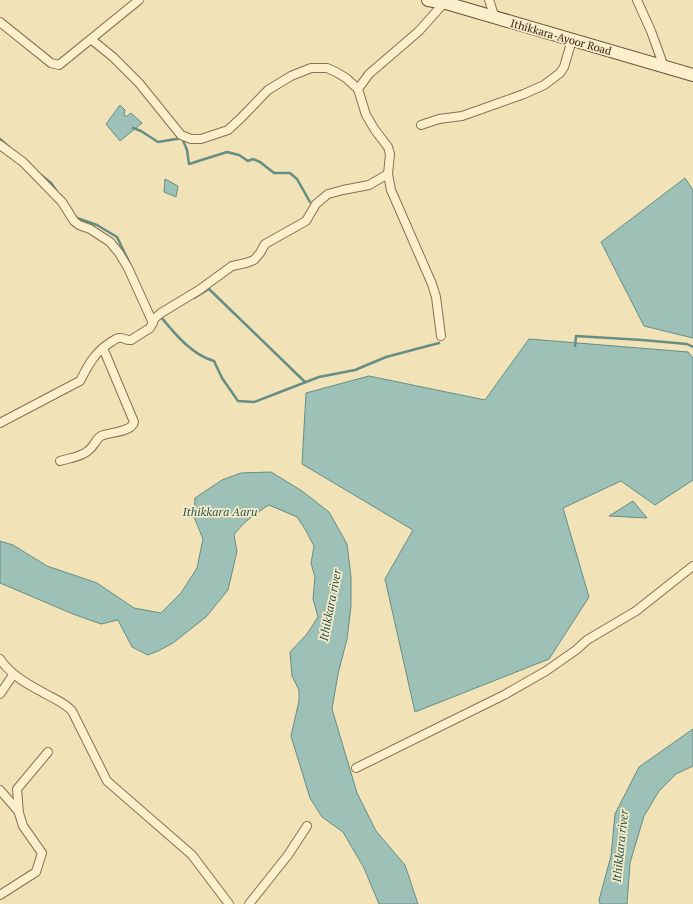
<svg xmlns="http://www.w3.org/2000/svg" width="693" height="904" font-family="'PT Serif',serif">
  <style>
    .water { fill: #9dc0b7; stroke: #658e85 }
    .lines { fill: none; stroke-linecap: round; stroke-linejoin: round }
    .stream { stroke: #658e85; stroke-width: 2.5 }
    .minor-casing { stroke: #887152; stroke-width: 10 }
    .secondary-casing { stroke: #695136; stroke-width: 14 }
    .minor { stroke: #fcefcb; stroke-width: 8 }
    .secondary { stroke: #fcefcb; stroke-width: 12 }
    .labels { text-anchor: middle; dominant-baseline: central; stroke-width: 3.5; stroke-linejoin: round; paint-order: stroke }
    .street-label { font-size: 11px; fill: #352819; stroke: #f8ecc8 }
    .water-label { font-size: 12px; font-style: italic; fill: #265755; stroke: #f8ecc8 }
  </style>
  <rect width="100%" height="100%" fill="#f1e2b8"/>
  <g class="water">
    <polygon points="120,105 125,110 124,116 127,116 131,113 142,123 120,141 106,124"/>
    <polygon points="685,178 693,190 693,338 644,326 601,242"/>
    <polygon points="165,179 178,186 176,197 164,192"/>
    <polygon points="529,339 688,352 693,358 693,480 655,505 621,481 563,508 589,597 549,659 415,712 385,579 413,530 302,464 306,393 369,376 485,400"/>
    <path d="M271,472l31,19 27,21 18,32 4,33v29l-4,33 -9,35 -6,35 25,84 19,38 29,34 13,39h-39l-15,-36 -21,-36 -21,-15 -12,-19 -19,-62 8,-35v-11l-7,-14 -2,-24 17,-18 11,-17 -5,-18 2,-22 -4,-14 3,-17 -9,-17 -8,-12 -28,-12c-13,8 -26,17 -35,30l3,16 -9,39 -22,27 -33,26 -15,8 -10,4 -16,-8 -14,-27 -17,4 -28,-10 -73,-31v-42l13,4 34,21 50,17 37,25 27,5 20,-20 16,-25 6,-29 -9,-22 1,-19 27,-18 19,-7z"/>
    <polygon points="633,501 647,518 609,516"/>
    <polygon points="693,729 693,766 676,774 659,791 644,816 630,863 627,904 600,904 599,900 611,856 615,814 639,767"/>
  </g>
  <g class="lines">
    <g class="stream">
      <polyline points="133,128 141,131 158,142 182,138 187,150 189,164 227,152 239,155 248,161 253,159 260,162 274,173 290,173 297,179 310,202"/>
      <polyline points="0,139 9,147"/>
      <polyline points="41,175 51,183 56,190"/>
      <polyline points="75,216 77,218 97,225 117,237 130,264"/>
      <polyline points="194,298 209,289 305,382"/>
      <path d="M162,316l-1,1c14,17 31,38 53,44l8,17 16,23 16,1 65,-25 36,-7 31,-13 53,-14"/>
      <polyline points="575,346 576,336 642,340 687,344 693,347"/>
    </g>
    <defs>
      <g id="minor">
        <polyline points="489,0 495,18"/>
        <polyline points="637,0 651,31 664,67"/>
        <polyline points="0,22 51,63 59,65 139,0"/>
        <polyline points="92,40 113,57 139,83 181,135 191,139 201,139 228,130 241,118 268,90 291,76 311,68 327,68 336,72 346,78 358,89"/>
        <polyline points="421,125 439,119 462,116 524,94 544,85 560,73 564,67 572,40"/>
        <polyline points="0,145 23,162 62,202 74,221 79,225 90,229 110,242 119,253 128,268 153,323"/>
        <polyline points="441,336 436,297 432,284 391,190 388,174 390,154 388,147 375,130 366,115 358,89 369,74 419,31 443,4"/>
        <path d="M0,423l76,-40 4,-2c9,-17 14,-28 31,-39 2,-1 5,-4 8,-4 5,-1 7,3 12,2l19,-12 5,-10 6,-5 38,-23 33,-24 14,-3 8,-3 6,-7 5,-9 41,-23 10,-17 12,-10 15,-4 26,-5 19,-11"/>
        <path d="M60,461c9,-3 22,-4 29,-11 5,-4 7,-11 12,-14 9,-4 31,-4 33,-14l-31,-74"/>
        <path d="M0,659c11,16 27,25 44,34 10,6 20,9 28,18l35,70 85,74 37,49"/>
        <polyline points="0,694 13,675"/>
        <polyline points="356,768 504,695 546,671 576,650 587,640 636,611 693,566"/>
        <polyline points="0,790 19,812"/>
        <polyline points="0,895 36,872 42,853 23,826 19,813 17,789 48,752"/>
        <polyline points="249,904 288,855 307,826"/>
      </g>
      <polyline id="secondary" points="428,0 446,3 693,75"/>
    </defs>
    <use href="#minor" class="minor-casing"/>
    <use href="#secondary" class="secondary-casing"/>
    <use href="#minor" class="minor"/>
    <use href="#secondary" class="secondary"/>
  </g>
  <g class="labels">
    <g class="street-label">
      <text transform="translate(561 37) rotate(16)">Ithikkara-Ayoor Road</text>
    </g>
    <g class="water-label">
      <text x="220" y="511">Ithikkara Aaru</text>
      <text transform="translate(330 605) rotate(-79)">Ithikkara river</text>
      <text transform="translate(620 846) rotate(-84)">Ithikkara river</text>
    </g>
  </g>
</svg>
